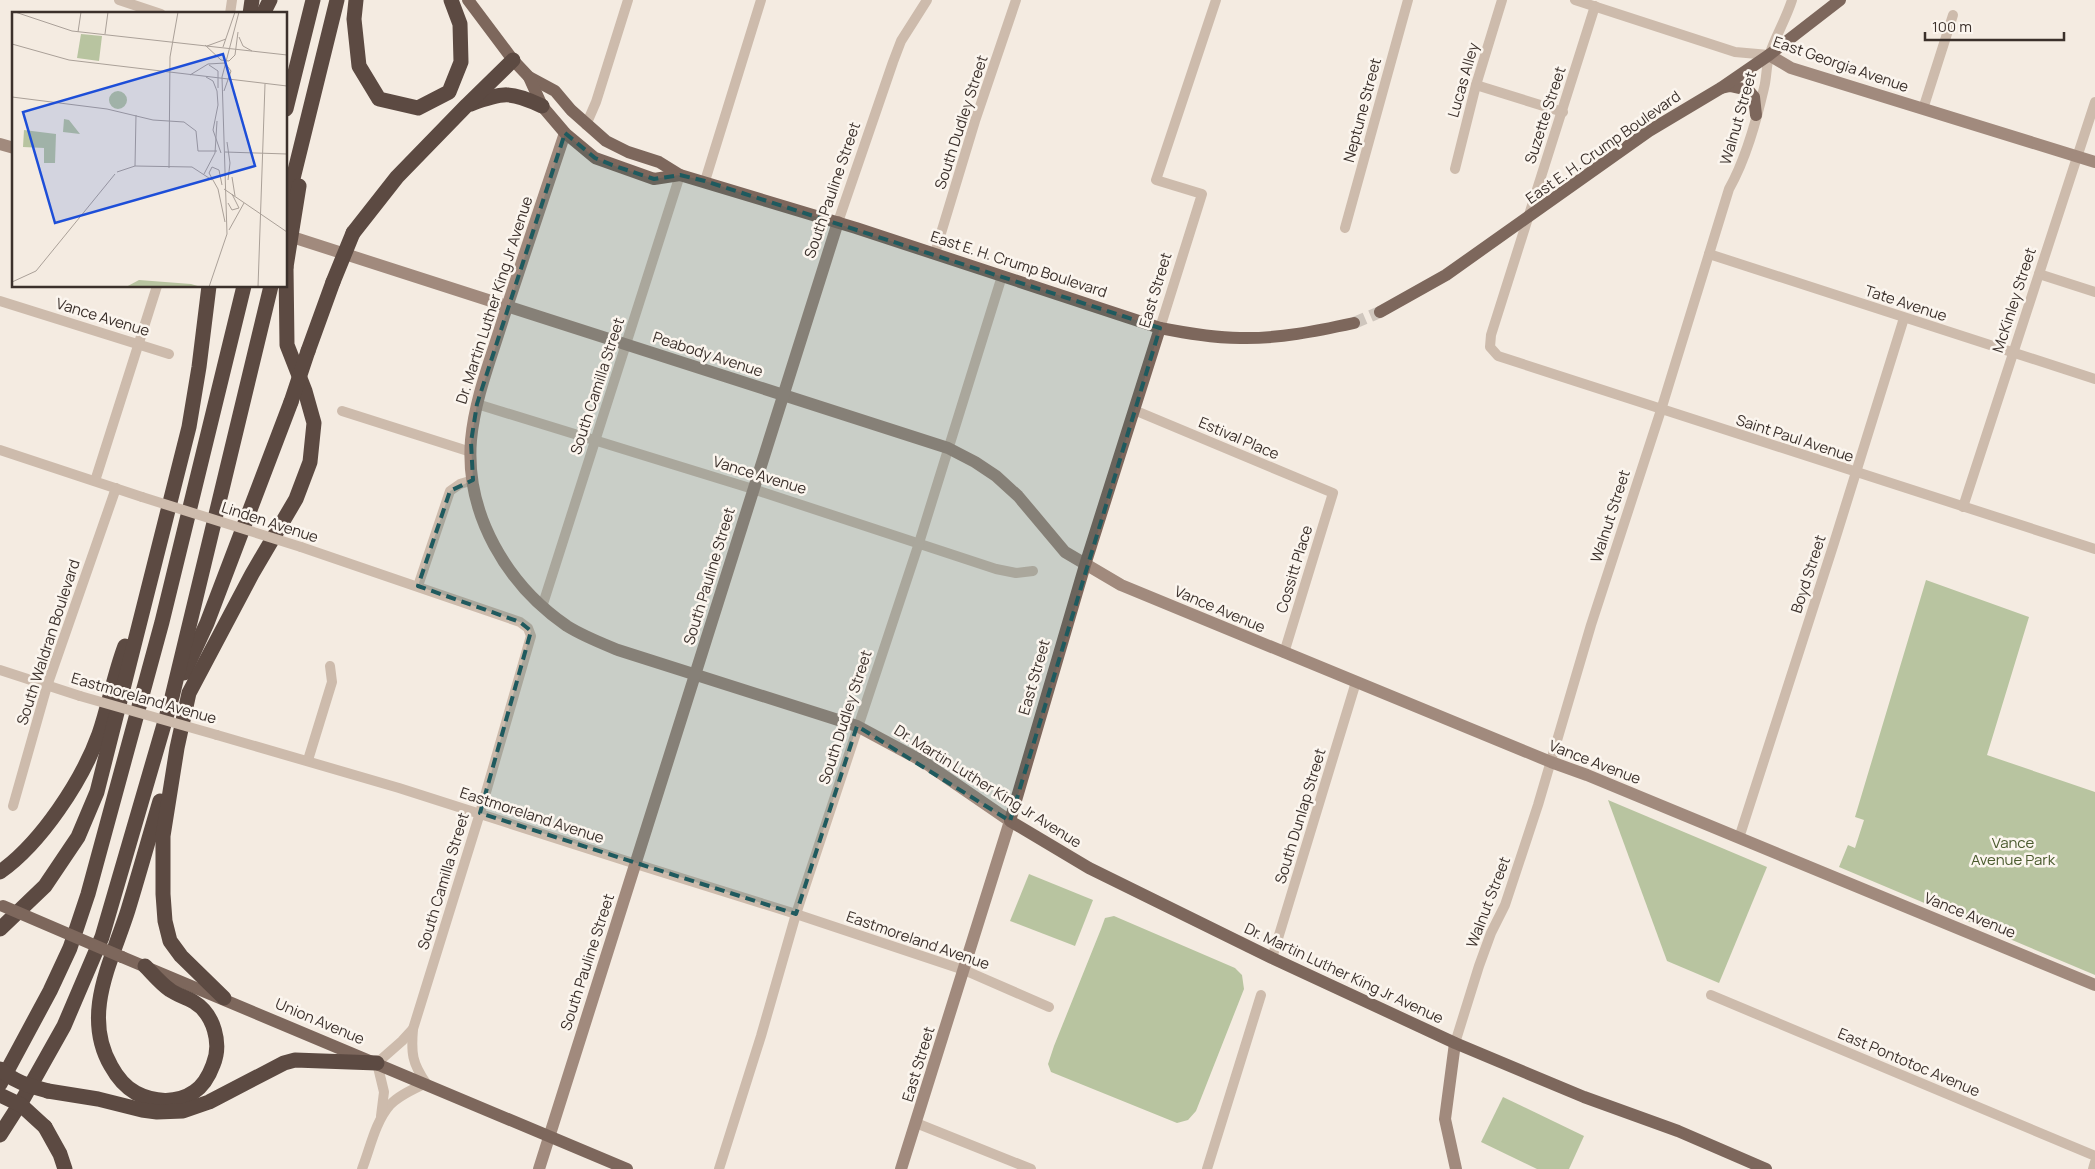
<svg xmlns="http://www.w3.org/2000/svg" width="2095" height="1169" font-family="Manrope,sans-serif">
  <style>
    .green { fill: #b8c4a0 }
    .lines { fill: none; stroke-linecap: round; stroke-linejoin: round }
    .primary-tunnel { stroke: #cfc6bd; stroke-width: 12; stroke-dasharray: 12 6; stroke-linecap: butt }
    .street { stroke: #cdbbac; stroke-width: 10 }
    .secondary { stroke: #a18a7d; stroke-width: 12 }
    .primary { stroke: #7d675c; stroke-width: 12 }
    .highway { stroke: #5c4a42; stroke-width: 15 }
    .street-bridge { stroke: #cdbbac; stroke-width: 10 }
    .primary-bridge { stroke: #7d675c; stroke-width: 12 }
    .highway-bridge { stroke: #5c4a42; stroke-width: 15 }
    .marked { fill: #1f5a5e; fill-opacity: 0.2; stroke: #1f5a5e; stroke-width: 4; stroke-dasharray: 10 6; stroke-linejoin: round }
    .labels { text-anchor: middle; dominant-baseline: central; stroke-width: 5; stroke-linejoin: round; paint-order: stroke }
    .street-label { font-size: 15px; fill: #3b302b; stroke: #fbf5ee }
    .park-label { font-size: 15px; fill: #4a5a2e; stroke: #fbf5ee }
    .inset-road { fill: none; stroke: #aaa098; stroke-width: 1 }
    .view { fill: #1d4ed8; fill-opacity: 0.15; stroke: #1d4ed8; stroke-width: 2.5 }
    .inset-edge { fill: none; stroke: #3b302b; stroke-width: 2.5 }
  </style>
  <rect width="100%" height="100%" fill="#f4ebe1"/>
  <g class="green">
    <polygon points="1926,580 2029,617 1987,755 2095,792 2095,975 1839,867 1848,845 1855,848 1864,820 1855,817"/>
    <polygon points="1608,800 1767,867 1719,983 1667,961"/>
    <polygon points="1029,874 1093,900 1075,946 1010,921"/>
    <polygon points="1114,916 1235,968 1242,975 1244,989 1196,1111 1188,1120 1177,1123 1051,1072 1048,1064 1054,1046 1101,929 1105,918"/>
    <polygon points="1503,1097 1584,1136 1569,1169 1537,1169 1481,1142"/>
  </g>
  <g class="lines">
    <polyline class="primary-tunnel" points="1354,323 1380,312"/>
    <g class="street">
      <polyline points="119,0 161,14"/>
      <polyline points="1575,0 1735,52 1769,55"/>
      <polyline points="1595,6 1491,335 1490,347 1498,356 2095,549"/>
      <polyline points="230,14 232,0"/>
      <polyline points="1476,85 1563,112"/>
      <polyline points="1923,109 1953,15"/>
      <polyline points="586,125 596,102 628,0"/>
      <polyline points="1455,169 1476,85 1502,0"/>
      <polyline points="705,181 761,0"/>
      <polyline points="838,222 893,62 901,41 927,0"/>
      <polyline points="1345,228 1408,0"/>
      <polyline points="935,253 975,121 1016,0"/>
      <polyline points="1709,254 2095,379"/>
      <polyline points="2039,274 2095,292"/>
      <polyline points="0,301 169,354"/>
      <polyline points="1160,328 1202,194 1156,180 1216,0"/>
      <polyline points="477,404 753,489 996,569 1016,573 1033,571"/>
      <polyline points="1134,410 1333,493 1284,653"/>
      <polyline points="342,411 471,452"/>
      <polyline points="0,450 142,497"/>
      <polyline points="95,481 157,286"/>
      <polyline points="1963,507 2095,102"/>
      <path d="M301,547l219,75 8,6 3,8 -51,177 -67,216c-2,24 -1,34 13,54 -12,6 -27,12 -36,22 -15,17 -20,44 -28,64"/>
      <polyline points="418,586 450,491 460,484 473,480"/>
      <polyline points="542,607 680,175"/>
      <polyline points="0,670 80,696"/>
      <polyline points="217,735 399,788 636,864 796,914 964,970 1049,1007"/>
      <polyline points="308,760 332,682 330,666"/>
      <polyline points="13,806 47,686 116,488"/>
      <polyline points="1739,838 1834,543 1904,318"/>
      <polyline points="1272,958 1356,682"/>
      <polyline points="1711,995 2095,1156"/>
      <path d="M1455,1043l24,-77 12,-33 14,-28 33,-100 53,-180 70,-215 68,-221c17,-30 27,-67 35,-101 3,-11 2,-24 6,-35 6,-18 16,-34 22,-53"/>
      <polyline points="381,1116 384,1092 377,1063 402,1041 413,1029"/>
      <polyline points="916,1123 1031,1169"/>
      <polyline points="719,1169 761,1036 796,914 919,543 1002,276"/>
      <polyline points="1207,1169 1261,995"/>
      <polyline points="2093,1169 2095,1162"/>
    </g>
    <g class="secondary">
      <polyline points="1769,55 1791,68 2095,162"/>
      <path d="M565,133c-20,61 -41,122 -61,183 -12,40 -29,81 -33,124 -6,74 36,145 96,186 16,10 34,17 51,24l239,76 67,36 86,59 -109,348"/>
      <polyline points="0,144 14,148"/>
      <polyline points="286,235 948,448 975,462 996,476 1018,496 1065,552 1121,585 1551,762 1587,775 2095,985"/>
      <polyline points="1455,1043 1445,1119 1456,1169"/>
      <polyline points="539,1169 838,222"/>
    </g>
    <g class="primary">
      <path d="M468,0l45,60 16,17 26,14 16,19 35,31 22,11 31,10 21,13 176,53 304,100c26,5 53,10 80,10 38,1 77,-7 114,-15"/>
      <polyline points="529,77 542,106 565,133 595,158 654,179 680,175"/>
      <polyline points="1721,88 1730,86 1748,90 1754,97 1756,115"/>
      <polyline points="1380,312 1446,275 1649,131 1721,88 1769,55 1840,0"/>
      <polyline points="1160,328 1085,565 1010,821 1089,868 1272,958 1455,1043 1584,1097 1678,1131 1766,1169"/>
      <polyline points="122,957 627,1169"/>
    </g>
    <g class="highway">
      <polyline points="356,0 354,19 359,66 379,99 418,108 449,92 461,62 460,24 451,0"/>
      <polyline points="250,14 252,0"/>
      <polyline points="263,14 270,0"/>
      <path d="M471,104c32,-12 40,-13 71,2"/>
      <polyline points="286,109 313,0"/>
      <polyline points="286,207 337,0"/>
      <polyline points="353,233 397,177 467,105 513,60"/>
      <polyline points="308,351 333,282"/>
      <polyline points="184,673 207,623 291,402"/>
      <path d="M0,872c41,-29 82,-91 99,-138 10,-29 15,-59 26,-88"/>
      <polyline points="0,929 45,886 78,837 97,792 189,427 199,367 209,286"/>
      <path d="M145,966c8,8 16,18 25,24 7,5 16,7 24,12 20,12 28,42 19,63 -4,11 -10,21 -19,27 -17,12 -41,10 -58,1 -11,-6 -19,-16 -25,-27 -30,-52 1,-105 17,-156 11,-36 21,-72 32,-109"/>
      <polyline points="224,998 181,956 170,941 165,921 163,894 163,836 177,748 189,693 252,574 296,499 310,462 314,423 305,391 287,345 286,267"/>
      <polyline points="0,1084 50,991 70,948 88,894 162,622 244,286"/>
      <polyline points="48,1091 98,1099 142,1110 157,1112 183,1111 209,1102 284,1063 295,1060 377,1063"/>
      <polyline points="45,1127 60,1154 65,1169"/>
      <polyline points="0,1135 23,1099 64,1026 102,937 172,697 271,286"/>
    </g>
    <g class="street-bridge">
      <polyline points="142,497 301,547"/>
      <polyline points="80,696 217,735"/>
    </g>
    <polyline class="primary-bridge" points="3,906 122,957"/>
    <g class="highway-bridge">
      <polyline points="286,267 299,186"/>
      <polyline points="333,282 353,233"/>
      <polyline points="291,402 308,351"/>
      <path d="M0,1069c14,13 30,17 48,22"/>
      <polyline points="0,1095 21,1105 45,1127"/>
    </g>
  </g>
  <path class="marked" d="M565,133l30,25 20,8 39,13 26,-4 25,6 455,147 -150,493 -153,-95 -61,188 -316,-101 51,-182 -11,-9 -102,-36 32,-95 23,-11 -2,-38 6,-38z"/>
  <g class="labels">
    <g class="street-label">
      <text transform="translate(1841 64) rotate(19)">East Georgia Avenue</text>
      <text transform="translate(1463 80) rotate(-74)">Lucas Alley</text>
      <text transform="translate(1362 110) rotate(-75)">Neptune Street</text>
      <text transform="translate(1545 115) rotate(-72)">Suzette Street</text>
      <text transform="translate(1738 118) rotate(-74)">Walnut Street</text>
      <text transform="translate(961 122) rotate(-72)">South Dudley Street</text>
      <text transform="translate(1603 147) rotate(-35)">East E. H. Crump Boulevard</text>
      <text transform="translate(832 190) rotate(-71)">South Pauline Street</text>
      <text transform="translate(1019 264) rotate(18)">East E. H. Crump Boulevard</text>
      <text transform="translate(1155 290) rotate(-73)">East Street</text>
      <text transform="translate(494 300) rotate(-72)">Dr. Martin Luther King Jr Avenue</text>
      <text transform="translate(2014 300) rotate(-72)">McKinley Street</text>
      <text transform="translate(1906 303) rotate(18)">Tate Avenue</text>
      <text transform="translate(103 317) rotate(17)">Vance Avenue</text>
      <text transform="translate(708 354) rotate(18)">Peabody Avenue</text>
      <text transform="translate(597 386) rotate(-72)">South Camilla Street</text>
      <text transform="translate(1239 438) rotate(23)">Estival Place</text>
      <text transform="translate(1795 438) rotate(18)">Saint Paul Avenue</text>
      <text transform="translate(760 475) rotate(17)">Vance Avenue</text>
      <text transform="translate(1610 516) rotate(-72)">Walnut Street</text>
      <text transform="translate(270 522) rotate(18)">Linden Avenue</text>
      <text transform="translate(1294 569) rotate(-73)">Cossitt Place</text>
      <text transform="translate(1808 574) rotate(-72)">Boyd Street</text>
      <text transform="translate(709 576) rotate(-73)">South Pauline Street</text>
      <text transform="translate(1220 609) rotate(23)">Vance Avenue</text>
      <text transform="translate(48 642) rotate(-72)">South Waldran Boulevard</text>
      <text transform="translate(1034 677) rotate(-74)">East Street</text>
      <text transform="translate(144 698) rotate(16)">Eastmoreland Avenue</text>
      <text transform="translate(845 717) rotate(-72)">South Dudley Street</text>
      <text transform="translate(1595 762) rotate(21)">Vance Avenue</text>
      <text transform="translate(988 786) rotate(32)">Dr. Martin Luther King Jr Avenue</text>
      <text transform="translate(532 815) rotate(18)">Eastmoreland Avenue</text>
      <text transform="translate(1300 816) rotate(-73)">South Dunlap Street</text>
      <text transform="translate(443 881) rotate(-73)">South Camilla Street</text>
      <text transform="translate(1488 902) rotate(-69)">Walnut Street</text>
      <text transform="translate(1970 915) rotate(22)">Vance Avenue</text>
      <text transform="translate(918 940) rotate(19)">Eastmoreland Avenue</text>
      <text transform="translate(587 962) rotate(-72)">South Pauline Street</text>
      <text transform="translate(1344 973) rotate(25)">Dr. Martin Luther King Jr Avenue</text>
      <text transform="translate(320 1021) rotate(23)">Union Avenue</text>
      <text transform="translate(1909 1062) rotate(23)">East Pontotoc Avenue</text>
      <text transform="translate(918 1064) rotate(-73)">East Street</text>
    </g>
    <g class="park-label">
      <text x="2013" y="842">Vance<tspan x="2013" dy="17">Avenue Park</tspan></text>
    </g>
  </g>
  <g transform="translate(12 12)">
    <rect width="275" height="275" fill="#f4ebe1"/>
    <path d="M69,22l21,2 -3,25 -22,-3zM97 88a9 9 0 1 1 18 0a9 9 0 1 1-18 0ZM52,107l5,1 11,14 -17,-2zM12,118l32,4 -1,29h-11v-15l-21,-1zM127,268l52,4 10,3h-75z" fill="#b8c4a0"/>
    <path class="inset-road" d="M3,0l57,19 215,24M66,20l3,-20M93,22l3,-22M227,25l4,9 9,5M0,32l57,16 218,26M193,33l16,15 8,1 6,-6 3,-23M195,34l19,-7M211,35l12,-35M197,53l9,6v17M178,63l18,-11 17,-1 6,8 -7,20M194,65l7,4 4,10 1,14 -5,25 8,23M0,85l95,12 46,11 31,2 12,9 2,20h19M215,130l3,21 -2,17M213,140l62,2M123,154l1,-51M157,156l1,-111 8,-45M105,160l18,-6 57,1 20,13M192,162l11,-21 2,-32M220,165l3,19M210,173l-3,-15 -7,-3 -3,6 9,16 7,33M212,177l63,43M216,191l4,7 7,-2 -7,-14M217,218l15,-27M0,270l24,-11 79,-97M197,275l18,-53 -5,-157 17,-65M246,275l7,-203"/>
    <path class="view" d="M211,42l32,112 -200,57 -32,-111z"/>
    <rect width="275" height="275" class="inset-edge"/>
  </g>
  <path d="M1925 32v8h139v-8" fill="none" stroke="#3b302b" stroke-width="2.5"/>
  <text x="1932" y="32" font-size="15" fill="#3b302b" stroke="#fbf5ee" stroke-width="4" paint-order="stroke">100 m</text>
</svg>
